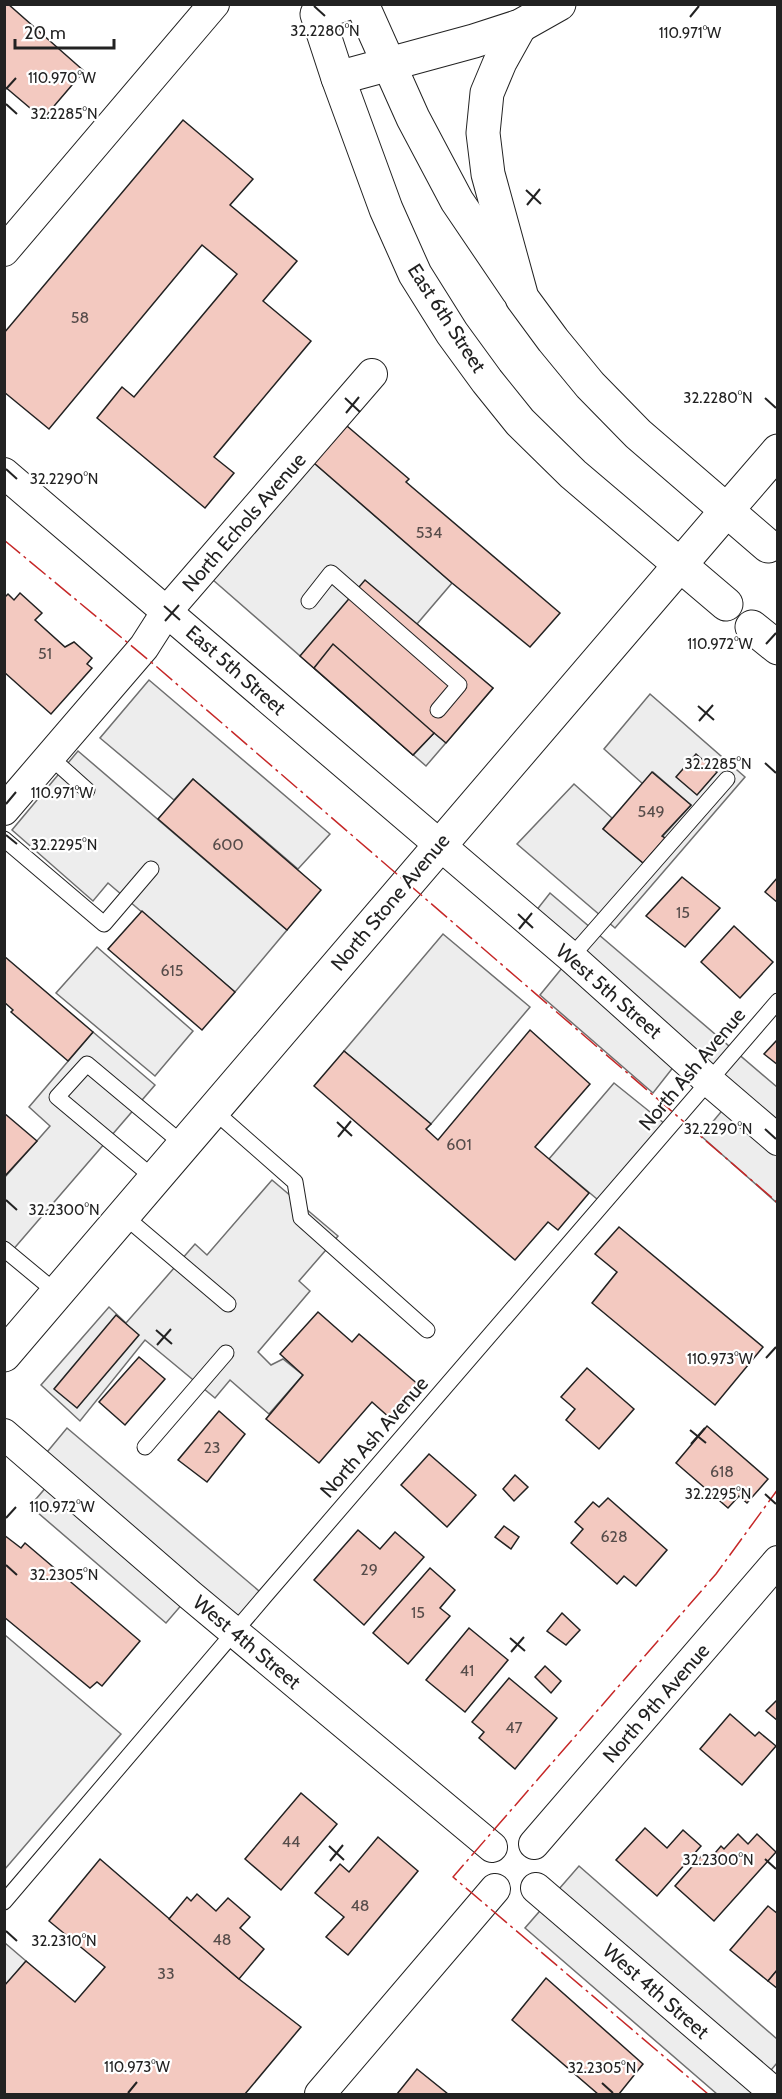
<svg xmlns="http://www.w3.org/2000/svg" width="782" height="2099" font-family="Cabin,sans-serif">
  <style>
    .parking { fill: #ededed; stroke: #6f6f6f; stroke-width: 1.5 }
    .building { fill: #f3c9c0; stroke: #222; stroke-width: 1.5 }
    .lines { fill: none; stroke-linecap: round; stroke-linejoin: round }
    .service-casing { stroke: #222; stroke-width: 17 }
    .minor-casing { stroke: #222; stroke-width: 32 }
    .tertiary-casing { stroke: #222; stroke-width: 35 }
    .secondary-casing { stroke: #222; stroke-width: 35 }
    .primary-casing { stroke: #222; stroke-width: 35 }
    .service { stroke: #fff; stroke-width: 15 }
    .minor { stroke: #fff; stroke-width: 30 }
    .tertiary { stroke: #fff; stroke-width: 33 }
    .secondary { stroke: #fff; stroke-width: 33 }
    .primary { stroke: #fff; stroke-width: 33 }
    .power { stroke: #c62828; stroke-width: 1.5; stroke-dasharray: 21 4.5 3 4.5; stroke-linecap: butt }
    .ticks { fill: none; stroke: #222; stroke-width: 2 }
    .labels { text-anchor: middle; dominant-baseline: central; stroke-width: 4.5; stroke-linejoin: round; paint-order: stroke }
    .number-label { font-size: 16px; fill: #564c4a }
    .street-label { font-size: 20px; fill: #222; stroke: #fff }
    .ticks-label { font-size: 15px; text-anchor: middle; fill: #222; stroke: #fff; stroke-width: 4.5; stroke-linejoin: round; paint-order: stroke }
  </style>
  <rect width="100%" height="100%" fill="#fff"/>
  <g class="parking">
    <polygon points="314,463 452,583 417,624 493,688 426,766 213,580"/>
    <polygon points="149,680 330,834 298,869 193,779 174,800 100,738"/>
    <polygon points="650,694 745,777 615,928 517,844 574,784 612,818 603,829 643,863 664,838 663,836 691,805 653,772 643,784 604,749"/>
    <polygon points="78,751 287,930 235,992 108,883 93,901 12,830"/>
    <polygon points="550,893 777,1087 777,1129 532,916"/>
    <polygon points="443,934 530,1007 431,1124 344,1051"/>
    <polygon points="97,947 193,1031 155,1076 56,993"/>
    <polygon points="571,957 682,1056 653,1093 540,995"/>
    <polygon points="93,1032 155,1085 5,1259 5,1177 50,1126 29,1107"/>
    <polygon points="614,1083 670,1128 603,1204 549,1159"/>
    <polygon points="725,1107 777,1152 777,1203 701,1136"/>
    <polygon points="272,1180 338,1236 299,1281 310,1291 258,1352 271,1365 283,1359 303,1375 269,1414 230,1380 215,1398 145,1340 80,1421 41,1385 109,1307 126,1323 195,1244 207,1255"/>
    <polygon points="67,1428 265,1596 235,1633 190,1595 166,1623 30,1506 54,1478 38,1463"/>
    <polygon points="5,1635 121,1734 5,1869"/>
    <polygon points="579,1866 777,2039 777,2063 751,2094 717,2094 525,1928"/>
    <polygon points="5,1943 26,1961 5,1986"/>
  </g>
  <g class="building">
    <polygon points="4,4 8,4 84,71 43,119 4,86"/>
    <polygon points="183,120 253,179 230,205 297,261 263,301 311,341 214,457 234,473 205,508 97,418 122,387 134,397 237,274 202,245 49,429 4,392 4,333"/>
    <polygon points="347,426 409,479 406,482 560,613 530,647 452,583 314,463"/>
    <polygon points="365,580 493,688 446,743 434,733 413,755 300,656"/>
    <polygon points="20,593 42,613 35,620 65,647 74,642 92,658 87,664 92,668 51,714 4,672 4,598 8,594 14,600"/>
    <polygon points="333,644 434,733 413,755 314,668"/>
    <polygon points="696,754 717,772 697,795 676,777"/>
    <polygon points="652,772 691,805 662,836 665,838 643,863 603,829"/>
    <polygon points="193,779 321,890 287,930 158,819"/>
    <polygon points="682,877 720,908 685,947 646,916"/>
    <polygon points="778,877 778,903 765,892"/>
    <polygon points="142,911 235,992 202,1030 108,949"/>
    <polygon points="734,926 773,962 740,998 701,962"/>
    <polygon points="4,956 93,1032 68,1061 11,1012 13,1010 4,1002"/>
    <polygon points="530,1030 590,1084 535,1147 589,1193 558,1230 548,1222 515,1260 314,1086 344,1051 431,1124 426,1129 438,1140"/>
    <polygon points="778,1039 778,1065 764,1054"/>
    <polygon points="4,1113 37,1141 4,1177"/>
    <polygon points="619,1227 763,1347 715,1405 592,1303 617,1272 595,1254"/>
    <polygon points="318,1312 352,1342 359,1334 420,1386 391,1419 372,1402 319,1463 266,1419 303,1375 280,1354"/>
    <polygon points="116,1315 139,1335 77,1408 54,1389"/>
    <polygon points="139,1357 165,1379 125,1425 99,1402"/>
    <polygon points="587,1368 634,1409 599,1449 566,1420 575,1409 561,1397"/>
    <polygon points="219,1411 245,1434 207,1482 178,1460"/>
    <polygon points="707,1426 768,1479 747,1503 739,1496 728,1508 676,1463"/>
    <polygon points="429,1454 476,1495 447,1527 401,1485"/>
    <polygon points="515,1475 528,1487 514,1501 503,1489"/>
    <polygon points="608,1498 667,1550 636,1586 624,1576 617,1584 571,1543 583,1529 575,1522 593,1502 599,1507"/>
    <polygon points="504,1526 519,1537 511,1549 495,1537"/>
    <polygon points="358,1530 380,1549 395,1532 424,1557 364,1625 314,1580"/>
    <polygon points="4,1535 21,1548 25,1543 140,1641 102,1686 97,1682 90,1688 4,1617"/>
    <polygon points="430,1568 455,1590 440,1608 450,1616 408,1664 373,1633"/>
    <polygon points="562,1613 580,1630 566,1645 547,1631"/>
    <polygon points="469,1628 508,1660 465,1712 426,1680"/>
    <polygon points="545,1666 561,1681 551,1693 535,1677"/>
    <polygon points="509,1678 557,1718 515,1769 479,1738 484,1732 472,1722"/>
    <polygon points="778,1699 778,1721 766,1711"/>
    <polygon points="730,1714 755,1736 759,1732 776,1746 742,1785 700,1749"/>
    <polygon points="301,1793 337,1824 281,1890 245,1859"/>
    <polygon points="645,1828 667,1848 683,1830 701,1846 657,1896 616,1860"/>
    <polygon points="738,1834 748,1844 757,1834 776,1852 714,1921 675,1886 704,1853 710,1859 721,1846 724,1849"/>
    <polygon points="378,1837 418,1871 348,1955 326,1937 344,1917 315,1893 340,1864 349,1872"/>
    <polygon points="100,1859 239,1979 301,2027 245,2094 4,2094 4,1986 26,1961 75,2002 105,1967 49,1921"/>
    <polygon points="197,1894 216,1911 228,1898 250,1917 240,1928 264,1949 239,1979 169,1919 187,1897 191,1901"/>
    <polygon points="768,1906 778,1914 778,1969 768,1981 730,1950"/>
    <polygon points="778,1969 778,1989 768,1981"/>
    <polygon points="546,1978 643,2064 619,2094 598,2094 512,2020"/>
    <polygon points="417,2069 448,2094 397,2094"/>
  </g>
  <g class="lines">
    <defs>
      <g id="service">
        <polyline points="309,601 331,573 459,685 438,710"/>
        <polyline points="50,757 87,790"/>
        <polyline points="4,839 104,924 151,869"/>
        <polyline points="571,957 727,779"/>
        <polyline points="213,1110 295,1182 301,1218 427,1330"/>
        <polyline points="155,1179 57,1097 87,1064 184,1145"/>
        <polyline points="123,1215 228,1304"/>
        <polyline points="4,1249 57,1293"/>
        <polyline points="145,1447 226,1353"/>
        <polyline points="4,1902 265,1596 778,1001"/>
      </g>
      <g id="minor">
        <polyline points="4,251 214,4"/>
        <polyline points="4,473 571,957 709,1081 778,1140"/>
        <polyline points="4,810 144,647 167,611 372,374"/>
        <polyline points="4,1434 190,1595 492,1847"/>
        <polyline points="534,1844 778,1561"/>
        <polyline points="536,1888 776,2094"/>
        <polyline points="320,2094 495,1889"/>
      </g>
      <polyline id="tertiary" points="727,510 778,451"/>
      <g id="secondary">
        <polyline points="362,4 413,118 457,201 518,291"/>
        <polyline points="4,1355 727,510"/>
      </g>
      <g id="primary">
        <polyline points="346,4 317,14 338,78 386,209 415,274 452,333 487,381 520,422 573,474 726,604"/>
        <polyline points="520,26 500,62 487,93 483,133 488,174 522,298 553,340 590,385 638,434 768,546"/>
        <polyline points="338,78 474,41 520,26 559,4"/>
        <polyline points="752,627 778,648"/>
      </g>
    </defs>
    <use href="#service" class="service-casing"/>
    <use href="#minor" class="minor-casing"/>
    <use href="#tertiary" class="tertiary-casing"/>
    <use href="#secondary" class="secondary-casing"/>
    <use href="#primary" class="primary-casing"/>
    <use href="#service" class="service"/>
    <use href="#minor" class="minor"/>
    <use href="#tertiary" class="tertiary"/>
    <use href="#secondary" class="secondary"/>
    <use href="#primary" class="primary"/>
    <g class="power">
      <polyline points="4,540 157,667 778,1203"/>
      <polyline points="708,2094 453,1877 716,1574 778,1489"/>
    </g>
  </g>
  <path class="ticks" d="M314,6l11,10M690,17l9,-11M6,89l10,-11M6,104l11,10M526,190l15,14M527,205l13,-16M345,398l15,14M765,398l11,10M346,413l13,-16M6,469l11,10M164,606l16,14M165,621l14,-16M766,644l10,-11M698,706l16,14M699,721l14,-16M765,763l11,10M6,804l10,-12M6,835l11,9M518,914l15,14M519,929l13,-16M337,1122l15,14M765,1129l11,10M338,1137l13,-16M6,1200l11,10M156,1330l16,14M157,1345l14,-16M766,1358l10,-11M690,1430l16,13M691,1444l14,-16M765,1494l11,10M6,1518l10,-11M6,1565l11,10M510,1638l15,13M511,1652l13,-15M329,1846l15,14M765,1859l11,10M330,1861l13,-16M6,1931l11,10M602,2083l11,10M128,2093l9,-11"/>
  <g class="labels">
    <g class="number-label">
      <text x="80" y="317">58</text>
      <text x="429" y="532">534</text>
      <text x="45" y="653">51</text>
      <text x="651" y="811">549</text>
      <text x="228" y="844">600</text>
      <text x="683" y="912">15</text>
      <text x="172" y="970">615</text>
      <text x="459" y="1144">601</text>
      <text x="212" y="1447">23</text>
      <text x="722" y="1471">618</text>
      <text x="614" y="1536">628</text>
      <text x="369" y="1569">29</text>
      <text x="418" y="1612">15</text>
      <text x="467" y="1670">41</text>
      <text x="514" y="1727">47</text>
      <text x="291" y="1841">44</text>
      <text x="360" y="1905">48</text>
      <text x="222" y="1939">48</text>
      <text x="166" y="1973">33</text>
    </g>
    <g class="street-label">
      <text transform="translate(447 318) rotate(57)">East 6th Street</text>
      <text transform="translate(244 522) rotate(-49)">North Echols Avenue</text>
      <text transform="translate(236 670) rotate(41)">East 5th Street</text>
      <text transform="translate(390 902) rotate(-50)">North Stone Avenue</text>
      <text transform="translate(609 991) rotate(41)">West 5th Street</text>
      <text transform="translate(692 1069) rotate(-50)">North Ash Avenue</text>
      <text transform="translate(374 1437) rotate(-49)">North Ash Avenue</text>
      <text transform="translate(247 1642) rotate(40)">West 4th Street</text>
      <text transform="translate(656 1703) rotate(-49)">North 9th Avenue</text>
      <text transform="translate(656 1991) rotate(41)">West 4th Street</text>
    </g>
  </g>
  <g class="ticks-label">
    <text x="325" y="36">32.2280°N</text>
    <text x="690" y="38">110.971°W</text>
    <text x="62" y="83">110.970°W</text>
    <text x="64" y="119">32.2285°N</text>
    <text x="718" y="403">32.2280°N</text>
    <text x="64" y="484">32.2290°N</text>
    <text x="720" y="649">110.972°W</text>
    <text x="718" y="769">32.2285°N</text>
    <text x="62" y="798">110.971°W</text>
    <text x="64" y="850">32.2295°N</text>
    <text x="718" y="1134">32.2290°N</text>
    <text x="64" y="1215">32.2300°N</text>
    <text x="720" y="1364">110.973°W</text>
    <text x="718" y="1499">32.2295°N</text>
    <text x="62" y="1512">110.972°W</text>
    <text x="64" y="1580">32.2305°N</text>
    <text x="718" y="1865">32.2300°N</text>
    <text x="64" y="1946">32.2310°N</text>
    <text x="137" y="2072">110.973°W</text>
    <text x="602" y="2073">32.2305°N</text>
  </g>
  <rect width="782" height="2099" fill="none" stroke="#222222" stroke-width="12"/>
  <path d="M15 39v9h99v-9" fill="none" stroke="#222222" stroke-width="3"/>
  <text x="24" y="39" font-size="18" fill="#222222" stroke="#ffffff" stroke-width="4.5" paint-order="stroke">20 m</text>
</svg>
